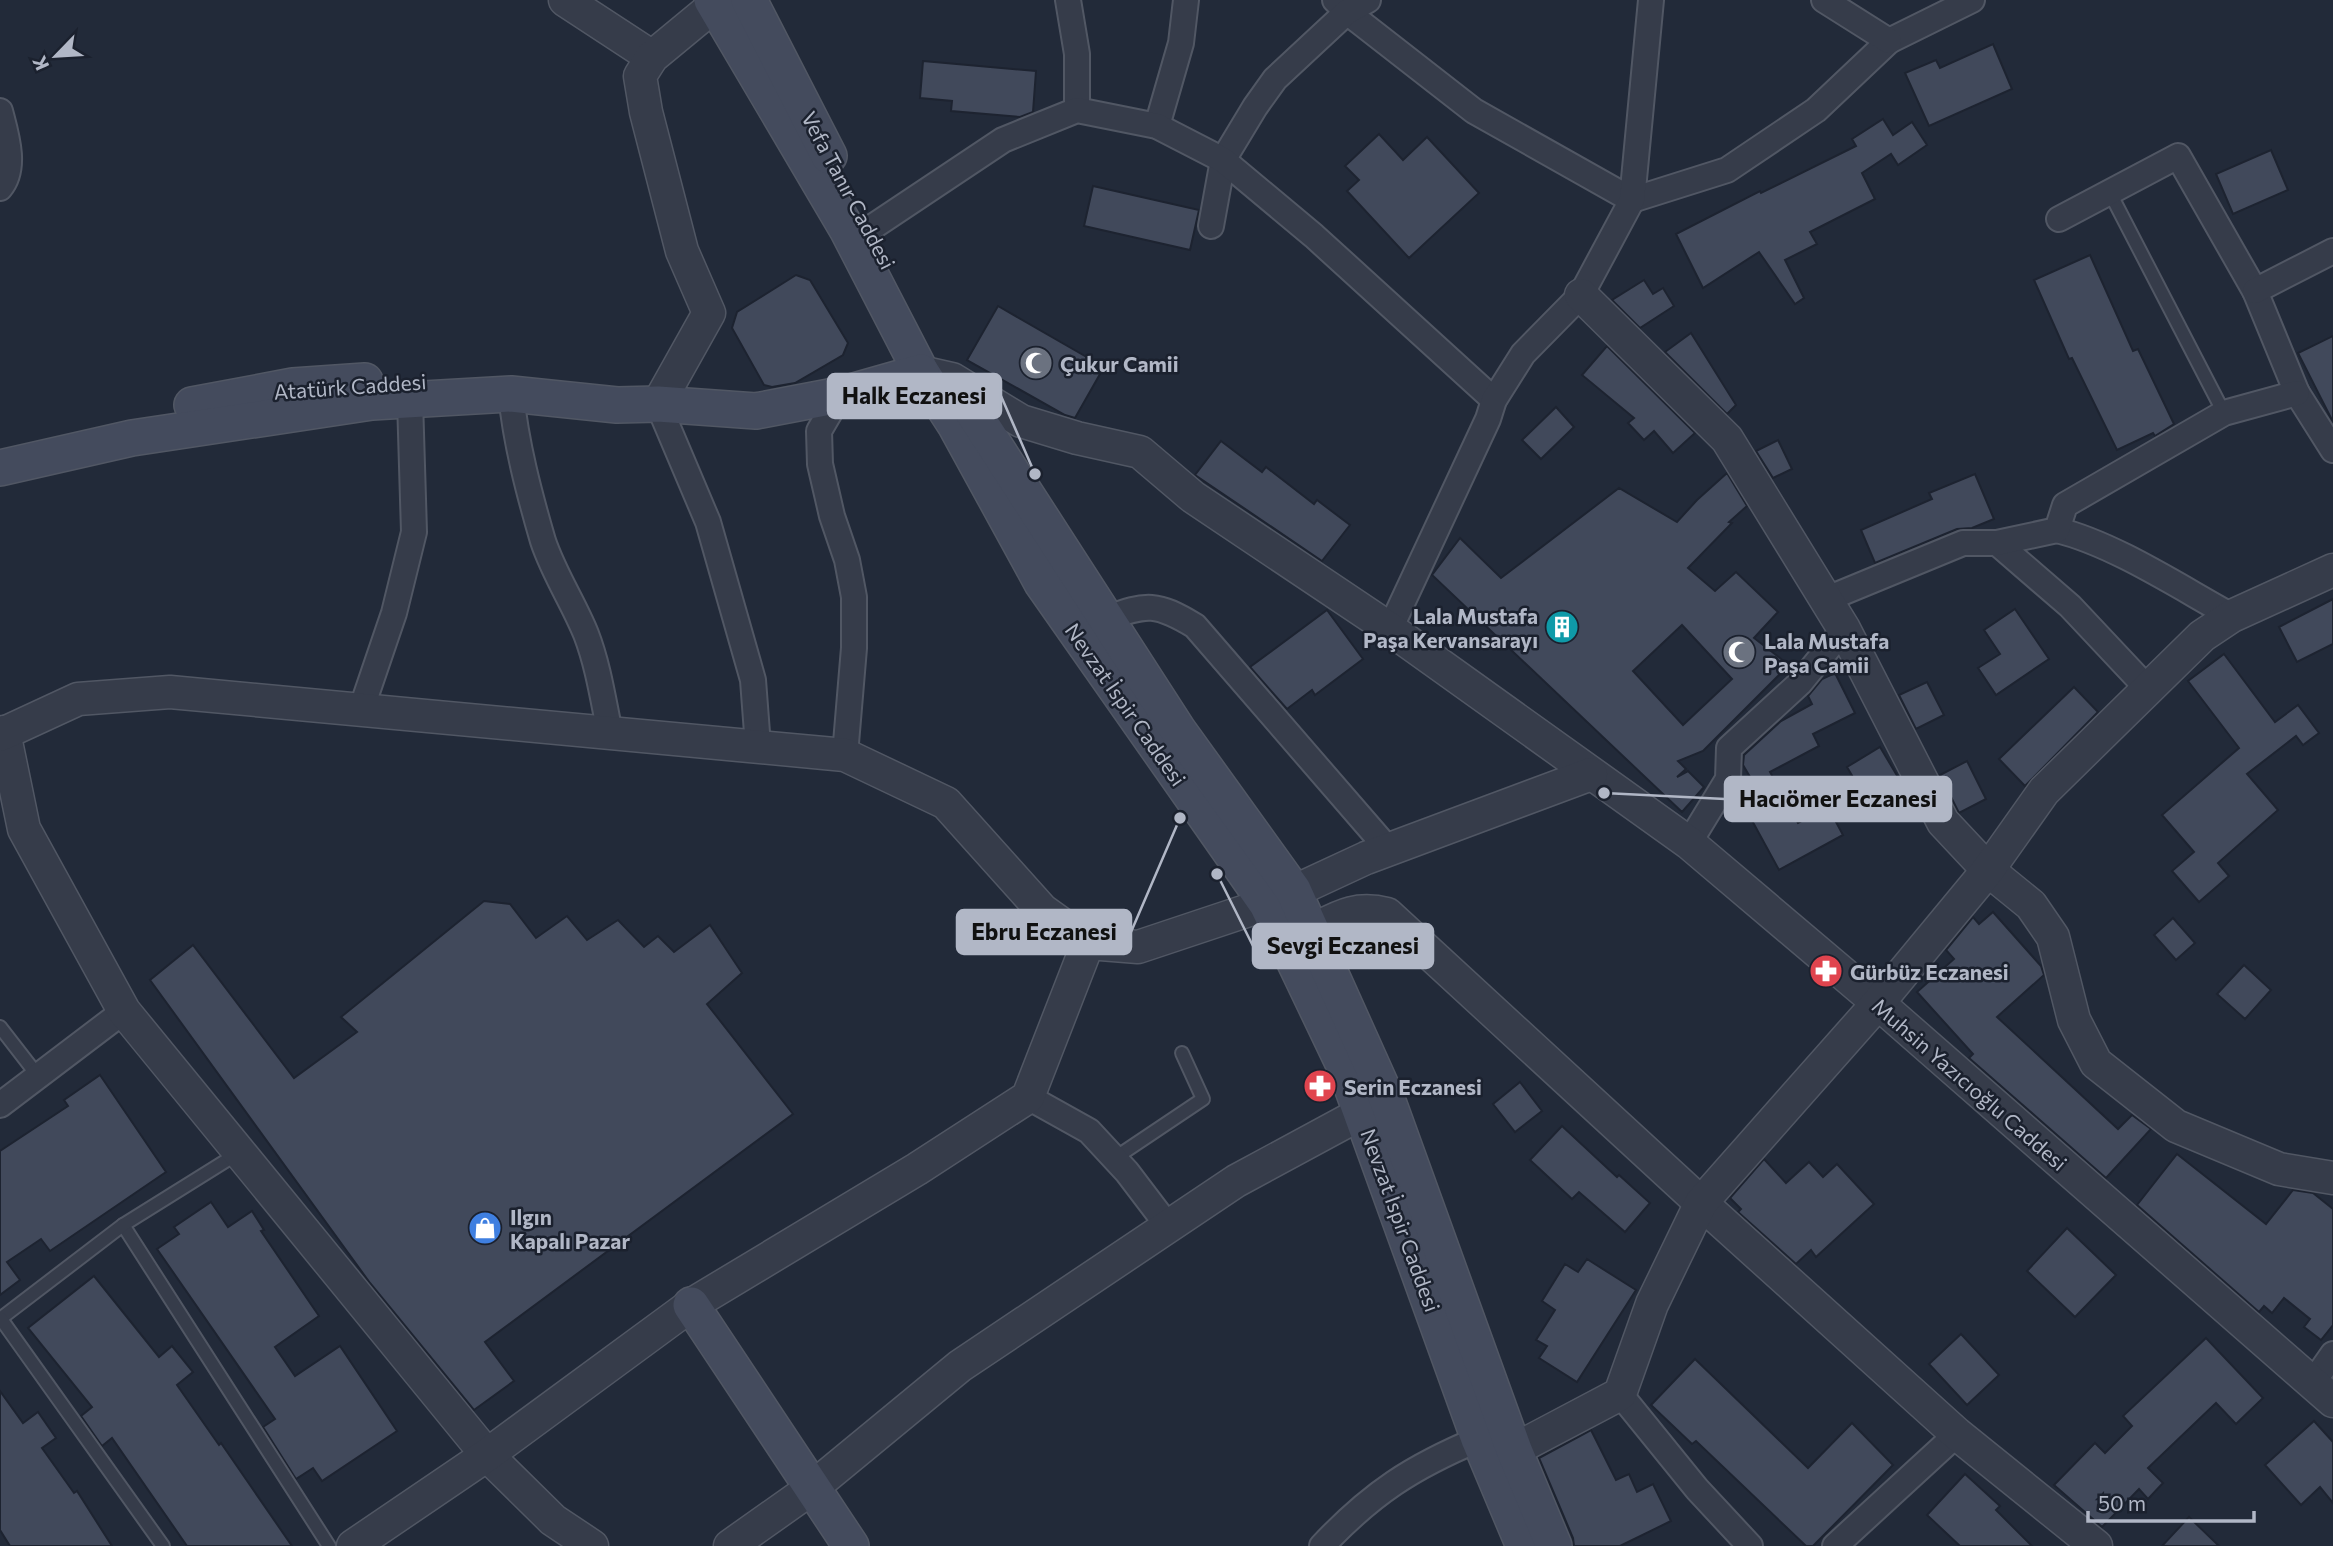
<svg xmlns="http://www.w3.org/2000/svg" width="2333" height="1546" font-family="Commissioner,sans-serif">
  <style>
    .building { fill: #41495b; stroke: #1d2330; stroke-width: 2; fill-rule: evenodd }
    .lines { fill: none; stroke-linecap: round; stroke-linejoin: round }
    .service-casing { stroke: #515764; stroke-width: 16 }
    .minor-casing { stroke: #515764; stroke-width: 28 }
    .tertiary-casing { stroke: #515764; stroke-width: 35 }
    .secondary-casing { stroke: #515764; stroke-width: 38 }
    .service { stroke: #363c4a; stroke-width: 12 }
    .minor { stroke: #363c4a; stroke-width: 24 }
    .tertiary { stroke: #363c4a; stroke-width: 32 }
    .secondary { stroke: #444b5d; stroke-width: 35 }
    .labels { text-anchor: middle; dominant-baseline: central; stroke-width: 5; stroke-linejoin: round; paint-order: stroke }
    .street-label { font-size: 21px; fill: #b1b7c6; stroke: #1b212e }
    .poi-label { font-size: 21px; font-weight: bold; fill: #b1b7c6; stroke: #1b212e; text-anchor: start }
    .leader { fill: none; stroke: #b1b7c6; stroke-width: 2.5 }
    .callout-dot { fill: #b1b7c6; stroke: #1b212e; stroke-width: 2.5 }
    .callout { fill: #b1b7c6; stroke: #b1b7c6; stroke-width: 2.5 }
    .callout-label { font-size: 23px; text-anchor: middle; font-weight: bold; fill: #111 }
  </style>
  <rect width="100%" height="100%" fill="#222a39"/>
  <g class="building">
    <polygon points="1993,44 2012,89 1929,126 1905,73 1936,60 1940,68"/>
    <polygon points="923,61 1036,71 1033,112 1020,117 951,111 952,101 920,98"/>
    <polygon points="1883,119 1893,135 1912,122 1927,145 1898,165 1891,154 1862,173 1875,199 1810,232 1817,244 1785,260 1804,298 1795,304 1759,252 1703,288 1676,234 1760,191 1761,193 1856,146 1852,139"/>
    <polygon points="1379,134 1403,160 1427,137 1479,193 1409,258 1347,191 1359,180 1345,166"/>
    <polygon points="2271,150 2288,190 2233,214 2216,174"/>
    <polygon points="1093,186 1199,210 1190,250 1084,226"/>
    <polygon points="2090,255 2133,351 2138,349 2174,424 2155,436 2153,433 2117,450 2072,358 2069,359 2034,280"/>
    <polygon points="796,275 810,280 848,343 843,355 795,383 772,387 764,385 732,328 737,312"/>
    <polygon points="1644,280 1653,294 1663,288 1674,306 1640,328 1612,300"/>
    <polygon points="998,306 1104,367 1075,418 1065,415 967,360"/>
    <polygon points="1691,333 1736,405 1727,414 1665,352"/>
    <polygon points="2333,336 2333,422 2298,353"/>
    <polygon points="1607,346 1695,433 1673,453 1654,431 1644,440 1628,423 1634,418 1582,375"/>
    <polygon points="1556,407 1574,427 1541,459 1522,440"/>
    <polygon points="1778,440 1792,469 1773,478 1756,451"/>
    <polygon points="1221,441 1262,472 1266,467 1314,504 1317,500 1350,525 1322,561 1195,475"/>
    <path d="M1727,473l20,33 -18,16 3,1 -44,45 27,23 21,-19 42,40 -24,26 35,27 -86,86 -25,10 8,8 -9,8 11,-6 16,16 -22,25 -250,-237 28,-37 41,40 118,-90 58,34 20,-22zM1682,625l50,54 -49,46 -50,-54z"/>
    <polygon points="1975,474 1994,519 1972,528 1957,529 1875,563 1861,530 1932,499 1929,493"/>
    <polygon points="2333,599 2333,644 2297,662 2279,627"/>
    <polygon points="2015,609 2049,659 1996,695 1978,668 2000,654 1984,630"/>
    <polygon points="1327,610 1363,659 1315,695 1312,690 1287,709 1250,667"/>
    <polygon points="2224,654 2275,722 2298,705 2319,733 2303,745 2296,736 2247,774 2278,810 2218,863 2229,876 2199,902 2172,871 2194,852 2162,815 2239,748 2188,681"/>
    <polygon points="1835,673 1855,713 1813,734 1819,746 1770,772 1798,823 1828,807 1843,835 1779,870 1737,793 1753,782 1743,765 1744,755 1781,721 1812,704 1808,696 1822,679"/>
    <polygon points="1927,682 1944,715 1916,729 1899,695"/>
    <polygon points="2074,687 2098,712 2025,786 1999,759"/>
    <polygon points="1880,747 1911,799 1884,816 1867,788 1861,791 1847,767"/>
    <polygon points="1967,761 1986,799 1959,813 1940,775"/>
    <polygon points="484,901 510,904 536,938 567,916 587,940 618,920 644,947 658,936 674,952 710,925 742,973 707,1004 793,1114 485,1342 514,1381 474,1410 370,1283 150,980 193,945 294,1078 357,1032 341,1017"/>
    <polygon points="1993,912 2041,966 2044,975 1997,1017 2118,1129 2132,1115 2151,1129 2106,1178 1969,1058 1973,1054 1917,992 1954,959 1946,950 1973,917 1979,924"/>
    <polygon points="2173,918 2195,943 2176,960 2154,935"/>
    <polygon points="2244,965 2271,990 2245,1019 2217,994"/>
    <polygon points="100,1075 166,1172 50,1251 41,1239 7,1262 20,1280 0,1295 0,1151 68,1106 64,1100"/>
    <polygon points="1520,1082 1542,1111 1515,1132 1493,1104"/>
    <polygon points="1562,1126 1617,1177 1619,1175 1650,1203 1625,1232 1579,1192 1572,1199 1530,1160"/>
    <polygon points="2177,1154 2266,1224 2293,1190 2313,1193 2333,1209 2333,1325 2321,1340 2304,1327 2310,1319 2284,1298 2272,1313 2264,1306 2259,1312 2137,1205"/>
    <polygon points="1764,1159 1786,1183 1809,1162 1823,1177 1837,1164 1874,1204 1816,1257 1811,1250 1796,1264 1738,1212 1741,1209 1730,1198"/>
    <polygon points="211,1202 228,1227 252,1211 264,1230 261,1231 319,1316 275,1347 295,1376 340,1346 397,1431 322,1481 313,1468 296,1479 263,1427 275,1419 157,1249 179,1234 174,1227"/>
    <polygon points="2067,1228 2116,1275 2075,1317 2027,1271"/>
    <polygon points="1587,1259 1636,1290 1577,1382 1539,1358 1547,1346 1536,1340 1555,1310 1542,1301 1565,1264 1578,1272"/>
    <polygon points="94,1276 159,1357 172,1346 193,1372 177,1385 219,1445 221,1443 292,1546 187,1546 112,1438 102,1446 81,1416 92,1407 28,1328"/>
    <polygon points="1961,1334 1999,1375 1967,1405 1929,1364"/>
    <polygon points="2206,1338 2263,1398 2236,1424 2216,1403 2148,1468 2163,1483 2148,1499 2139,1489 2102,1527 2054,1485 2095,1443 2105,1453 2132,1426 2123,1416"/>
    <polygon points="1695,1359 1808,1468 1852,1423 1893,1465 1813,1546 1806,1546 1696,1441 1692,1444 1651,1405"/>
    <polygon points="0,1391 23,1423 38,1412 56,1438 42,1448 74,1493 77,1491 112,1546 10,1546 0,1530"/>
    <polygon points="2314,1421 2333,1442 2333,1503 2320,1487 2301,1505 2265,1465"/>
    <polygon points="1591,1430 1616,1480 1629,1474 1637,1492 1653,1484 1671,1521 1620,1546 1574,1546 1573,1538 1539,1458"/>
    <polygon points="1965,1474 2000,1506 1996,1510 2032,1546 1960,1546 1927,1515"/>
    <polygon points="2189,1517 2219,1546 2162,1546"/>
  </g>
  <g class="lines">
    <defs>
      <g id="service">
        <polyline points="2109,191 2224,413"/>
        <polyline points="0,1027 38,1076"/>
        <polyline points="1115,1158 1203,1099 1182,1053"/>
        <polyline points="123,1225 329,1546"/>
        <polyline points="0,1319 123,1225 240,1152"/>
        <polyline points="1,1319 163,1546"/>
      </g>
      <g id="minor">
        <polyline points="1068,0 1077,54 1077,110"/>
        <polyline points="1335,0 1347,12 1474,111 1632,200 1727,170 1816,110 1889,41 1972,0"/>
        <polyline points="1824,0 1889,41"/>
        <path d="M0,111c6,23 17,57 0,77"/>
        <polyline points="1157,126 1181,43 1186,0"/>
        <polyline points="2059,219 2178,156 2255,291 2297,393 2333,450"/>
        <polyline points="1211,226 1223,160 1255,107 1275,79 1347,12 1368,0"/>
        <polyline points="868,230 1003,140 1077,110 1157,126 1223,160 1314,236 1494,400"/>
        <polyline points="2255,291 2333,251"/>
        <path d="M511,394c5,50 18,99 32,147 11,33 30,61 43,93 12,31 17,65 24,99"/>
        <polyline points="840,395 819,431 820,464 832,516 847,560 854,597 854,648 845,755"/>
        <polyline points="658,404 708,522 753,680 758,746"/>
        <path d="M2057,530c57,14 122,57 175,86"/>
        <polyline points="1997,543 2070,606 2148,689"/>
        <polyline points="1827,599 1963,543 1997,543 2057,530 2065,505 2224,413 2297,393"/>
        <path d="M1106,619c41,-16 51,-16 89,7l193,223"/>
        <polyline points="1390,629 1488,419 1494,400 1523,354 1581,295 1632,200 1651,0"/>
        <polyline points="361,710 394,613 414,532 410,400"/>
        <polyline points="1689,843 1728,779 1729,748 1800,683 1844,629"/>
        <polyline points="1028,1097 1089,1131 1127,1172 1168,1226"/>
        <polyline points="0,1105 124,1011"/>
        <polyline points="2312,1384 2333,1354"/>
        <polyline points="1620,1394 1697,1489 1750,1546"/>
        <path d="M1322,1546c50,-53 90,-79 157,-107"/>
        <polyline points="1835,1546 1957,1434"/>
      </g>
      <g id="tertiary">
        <polyline points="565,0 652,57"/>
        <polyline points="1581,295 1727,439 1844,629 1943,822 1988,870 2031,905 2053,937 2074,1020 2096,1063 2176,1126 2279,1169 2333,1178"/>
        <polyline points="921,372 952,379 1021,421 1077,438 1140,452 1193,497 1390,629 1689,843 1878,1003 2333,1401"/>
        <polyline points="658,404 709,313 682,251 646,112 640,76 652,57 721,0"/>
        <polyline points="4,732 24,829 124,1011 487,1455 553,1520 592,1546"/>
        <polyline points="0,735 78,699 170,692 845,755 946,803 1042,910 1088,943 1138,947 1267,904 1366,858 1591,774"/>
        <path d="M1311,931c28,-14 44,-25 76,-17l314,289 256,231 139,112"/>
        <polyline points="1514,1450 1620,1394 1652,1304 1701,1203 1878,1003 1988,870 2044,791 2202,636 2232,616 2333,570"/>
        <polyline points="353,1546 487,1455 691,1305 917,1169 1028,1097 1088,943"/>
        <polyline points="730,1546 812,1488 960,1366 1236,1181 1384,1101"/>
      </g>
      <g id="secondary">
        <polyline points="712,0 847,229 921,372 956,426 1042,583 1267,904 1344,1065 1479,1439 1524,1546"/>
        <polyline points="749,0 829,156"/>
        <polyline points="192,405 293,386 365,381"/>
        <polyline points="971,409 1178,730 1293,890 1387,1099 1514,1450 1554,1546"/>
        <polyline points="0,468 132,438 372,402 511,394 617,405 658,404 756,411 840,395 921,372"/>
        <polyline points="691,1305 851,1546"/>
      </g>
    </defs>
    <use href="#service" class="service-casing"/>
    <use href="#minor" class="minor-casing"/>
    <use href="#tertiary" class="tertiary-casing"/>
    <use href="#secondary" class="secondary-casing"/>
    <use href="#service" class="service"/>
    <use href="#minor" class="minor"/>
    <use href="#tertiary" class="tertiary"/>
    <use href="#secondary" class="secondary"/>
  </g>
  <defs>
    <symbol id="mosque-disc" viewBox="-11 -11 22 22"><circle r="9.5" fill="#6b7280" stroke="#1b212e"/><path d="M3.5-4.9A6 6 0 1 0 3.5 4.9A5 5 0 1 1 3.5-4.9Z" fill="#fff"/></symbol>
    <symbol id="building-disc" viewBox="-11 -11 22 22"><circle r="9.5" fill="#0f9aa8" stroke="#1b212e"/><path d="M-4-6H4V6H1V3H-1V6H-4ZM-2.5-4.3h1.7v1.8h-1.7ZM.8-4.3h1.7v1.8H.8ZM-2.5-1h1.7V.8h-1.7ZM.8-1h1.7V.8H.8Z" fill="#fff"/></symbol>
    <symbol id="pharmacy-disc" viewBox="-11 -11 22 22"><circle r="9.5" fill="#e0444e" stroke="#1b212e"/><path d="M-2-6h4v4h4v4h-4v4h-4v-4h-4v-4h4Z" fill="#fff"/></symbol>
    <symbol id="shop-disc" viewBox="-11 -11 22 22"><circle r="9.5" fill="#3f7fe0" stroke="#1b212e"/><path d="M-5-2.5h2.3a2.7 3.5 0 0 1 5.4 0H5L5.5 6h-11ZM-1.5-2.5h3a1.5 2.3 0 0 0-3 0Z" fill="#fff"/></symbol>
  </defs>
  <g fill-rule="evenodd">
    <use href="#mosque-disc" x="1017" y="344" width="38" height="38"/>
    <use href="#building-disc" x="1543" y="608" width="38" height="38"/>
    <use href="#mosque-disc" x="1720" y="633" width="38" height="38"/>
    <use href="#pharmacy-disc" x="1807" y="952" width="38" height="38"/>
    <use href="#pharmacy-disc" x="1301" y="1067" width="38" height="38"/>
    <use href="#shop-disc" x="466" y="1209" width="38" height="38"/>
  </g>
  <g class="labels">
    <g class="street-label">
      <text transform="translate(849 190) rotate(62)">Vefa Tanır Caddesi</text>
      <text transform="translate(350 386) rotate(-4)">Atatürk Caddesi</text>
      <text transform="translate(1126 704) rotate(55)">Nevzat İspir Caddesi</text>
      <text transform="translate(1970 1084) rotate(41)">Muhsin Yazıcıoğlu Caddesi</text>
      <text transform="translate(1401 1220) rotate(70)">Nevzat İspir Caddesi</text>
    </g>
    <g class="poi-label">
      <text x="1060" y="363">Çukur Camii</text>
      <text x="1538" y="615" text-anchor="end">Lala Mustafa<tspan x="1538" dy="24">Paşa Kervansarayı</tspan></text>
      <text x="1764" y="640">Lala Mustafa<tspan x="1764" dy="24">Paşa Camii</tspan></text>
      <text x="1850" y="971">Gürbüz Eczanesi</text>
      <text x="1344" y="1086">Serin Eczanesi</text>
      <text x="510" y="1216">Ilgın<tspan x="510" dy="24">Kapalı Pazar</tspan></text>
    </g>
  </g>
  <path class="leader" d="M1035 474L1001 396M1604 793L1725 799M1180 818L1131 932M1217 874L1253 946"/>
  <g class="callout-dot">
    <circle cx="1035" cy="474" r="7"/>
    <circle cx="1604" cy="793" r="7"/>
    <circle cx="1180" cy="818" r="7"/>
    <circle cx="1217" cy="874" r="7"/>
  </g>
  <g class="callout">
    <rect x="828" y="374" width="173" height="44" rx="7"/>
    <rect x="1725" y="777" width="226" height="44" rx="7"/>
    <rect x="957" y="910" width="174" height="44" rx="7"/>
    <rect x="1253" y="924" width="180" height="44" rx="7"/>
  </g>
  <g class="callout-label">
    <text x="914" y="404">Halk Eczanesi</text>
    <text x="1838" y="807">Hacıömer Eczanesi</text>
    <text x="1044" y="940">Ebru Eczanesi</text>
    <text x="1343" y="954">Sevgi Eczanesi</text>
  </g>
  <g transform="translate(56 56) rotate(245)" stroke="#1b212e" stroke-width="5" paint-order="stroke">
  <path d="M0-5L12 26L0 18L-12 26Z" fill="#b1b7c6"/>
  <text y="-10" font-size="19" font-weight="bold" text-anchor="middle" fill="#b1b7c6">K</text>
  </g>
  <path d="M2088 1511v10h166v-10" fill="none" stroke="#b1b7c6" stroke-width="3.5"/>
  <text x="2098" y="1511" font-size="21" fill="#b1b7c6" stroke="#1b212e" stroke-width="5" paint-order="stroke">50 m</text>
</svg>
